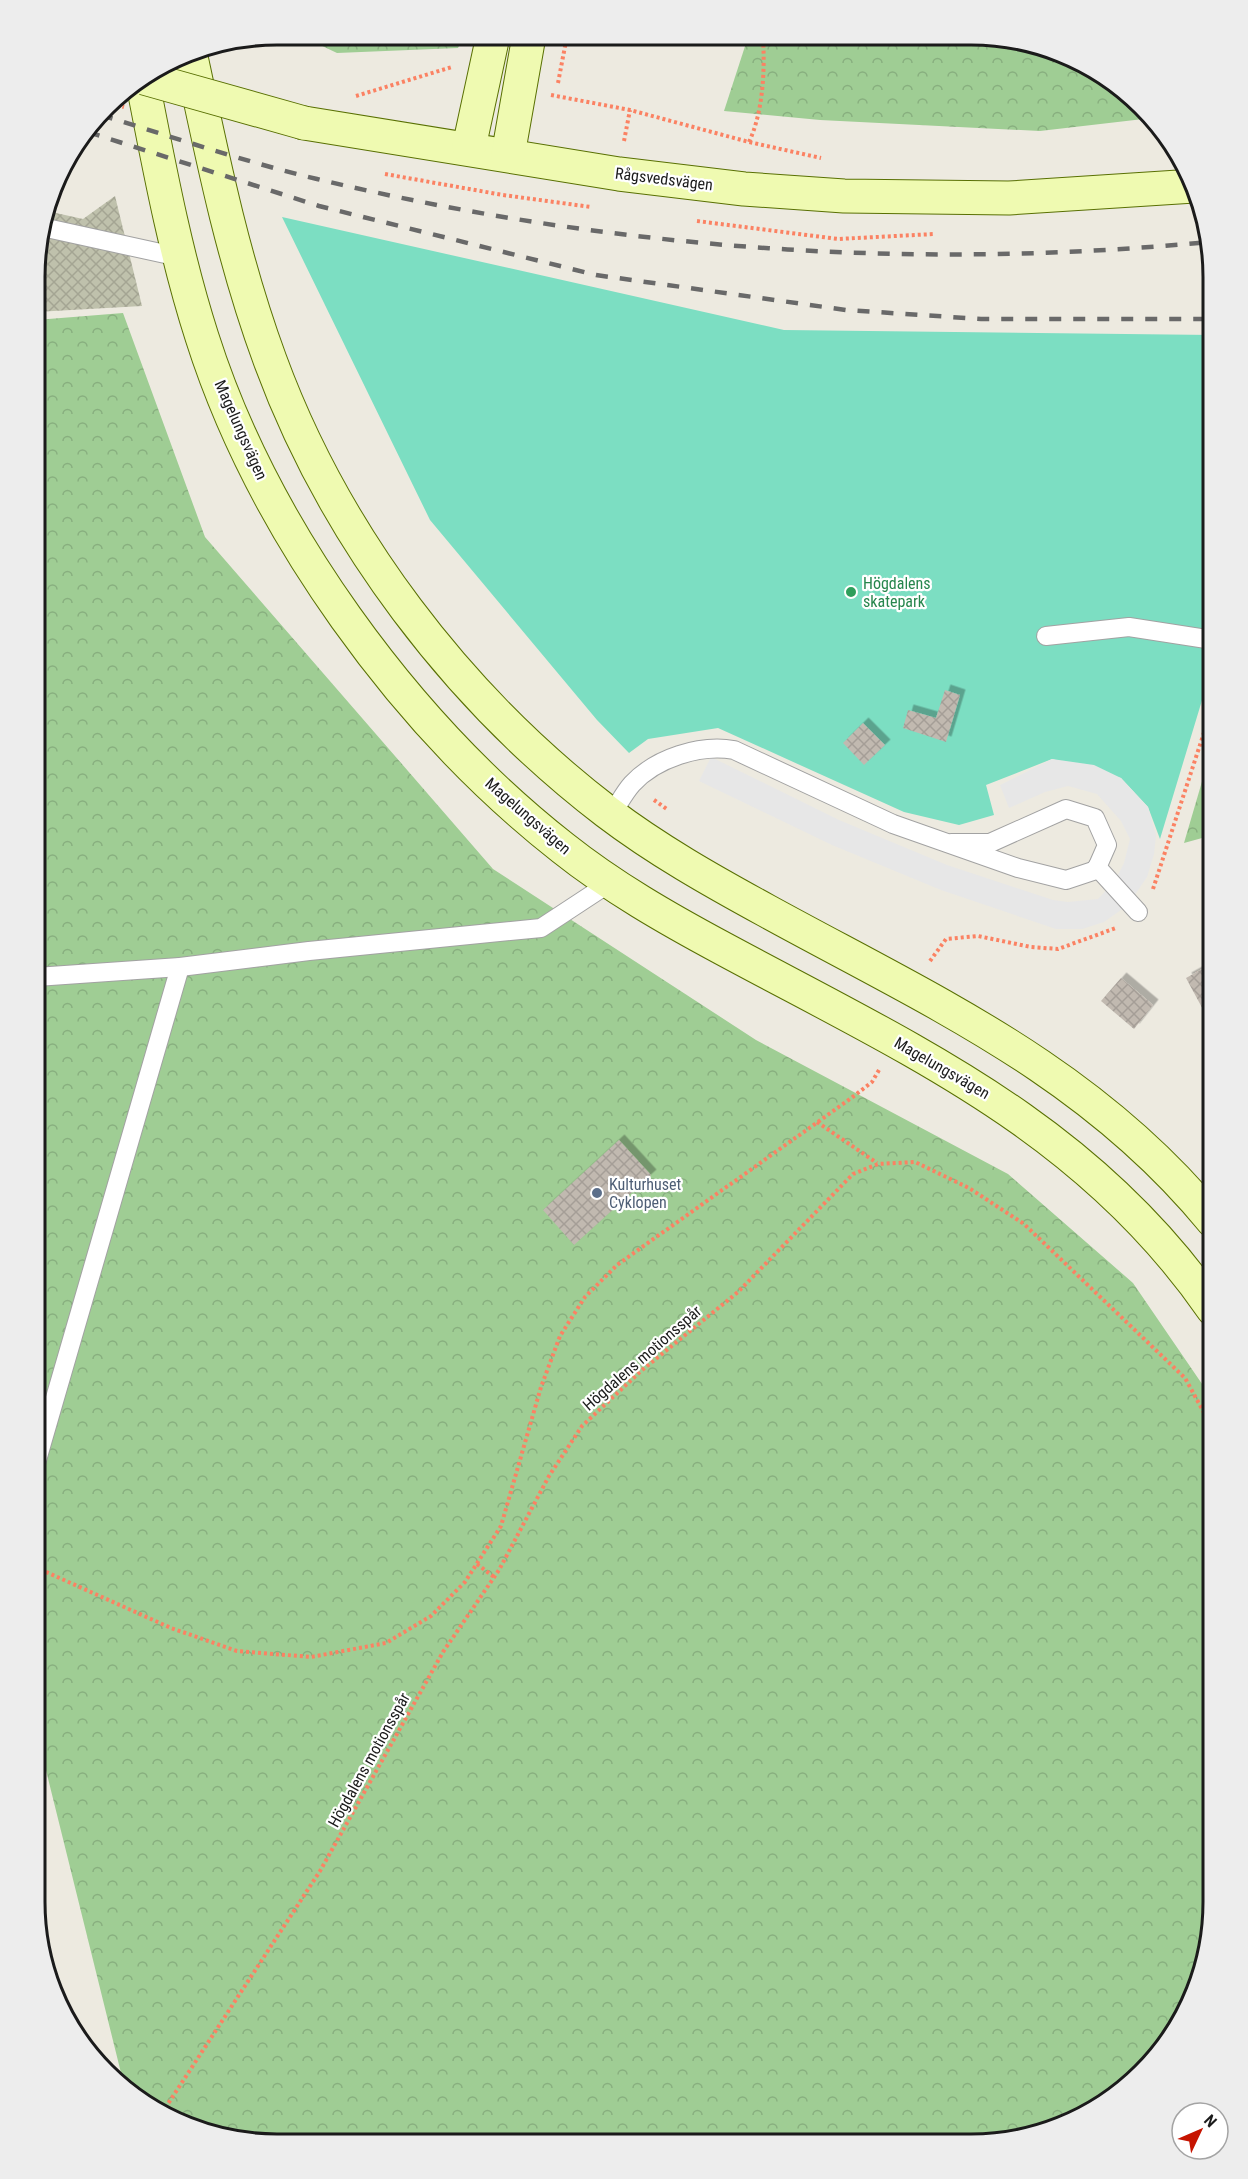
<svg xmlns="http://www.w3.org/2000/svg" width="1248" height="2179" font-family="'Roboto Condensed',sans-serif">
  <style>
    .construction { fill: url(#construction-cross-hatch) }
    .forest { fill: url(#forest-crowns) }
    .pitch { fill: #7cdec2 }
    .parking { fill: #e7e7e7 }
    .building { fill: url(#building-cross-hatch); filter: url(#shadow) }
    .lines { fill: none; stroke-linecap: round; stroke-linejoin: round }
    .lane-casing { stroke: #a2a2a2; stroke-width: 20 }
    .secondary-casing { stroke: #597003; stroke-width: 35 }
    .path { stroke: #fb8263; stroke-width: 4; stroke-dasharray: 3 3; stroke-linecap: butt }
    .lane { stroke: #fff; stroke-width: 18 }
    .secondary { stroke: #effab1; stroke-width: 33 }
    .rail { stroke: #696969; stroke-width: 4.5; stroke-dasharray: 12 12; stroke-linecap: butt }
    .secondary-bridge-casing { stroke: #597003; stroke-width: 35; stroke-linecap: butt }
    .path-bridge { stroke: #fb8263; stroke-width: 4; stroke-dasharray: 3 3; stroke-linecap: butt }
    .secondary-bridge { stroke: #effab1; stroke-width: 33 }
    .leisure-dot { fill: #2e9e5b; stroke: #fff; stroke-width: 2 }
    .service-dot { fill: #5c6f8a; stroke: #fff; stroke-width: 2 }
    .labels { text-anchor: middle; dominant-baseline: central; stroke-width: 4.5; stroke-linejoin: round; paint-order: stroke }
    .street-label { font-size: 16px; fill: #1b1b1b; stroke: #fff }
    .leisure-label { font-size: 16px; fill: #27864d; stroke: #fff; text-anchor: start }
    .service-label { font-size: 16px; fill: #4e5e75; stroke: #fff; text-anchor: start }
    .rim { fill: none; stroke: #1b1b1b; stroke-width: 3 }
  </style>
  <defs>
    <pattern id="construction-cross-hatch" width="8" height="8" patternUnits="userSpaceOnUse" patternTransform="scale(1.5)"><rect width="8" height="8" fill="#bfc1ac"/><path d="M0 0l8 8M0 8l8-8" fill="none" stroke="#a4a593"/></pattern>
    <pattern id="forest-crowns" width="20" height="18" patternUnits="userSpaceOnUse" patternTransform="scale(1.5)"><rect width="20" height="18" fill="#9fcd94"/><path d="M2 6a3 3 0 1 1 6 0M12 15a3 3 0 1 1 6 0" fill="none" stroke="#88af7f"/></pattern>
    <pattern id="building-cross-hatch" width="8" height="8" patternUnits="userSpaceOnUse" patternTransform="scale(1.5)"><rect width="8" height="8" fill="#c1b9b0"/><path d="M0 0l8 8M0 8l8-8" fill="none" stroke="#a59e97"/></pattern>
    <filter id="shadow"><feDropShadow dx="5.5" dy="-5.5" stdDeviation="0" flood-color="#0004"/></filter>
  </defs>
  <rect width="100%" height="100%" fill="#edeae0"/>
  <polygon class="construction" points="115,196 142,306 36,312 37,245 47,211 83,219"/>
  <g class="forest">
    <polygon points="299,35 464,36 458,48 337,53"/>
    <polygon points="748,37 1018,39 1078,59 1131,94 1152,118 1040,131 820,120 724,111"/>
    <polygon points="123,313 205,537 493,869 756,1040 1008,1174 1133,1283 1213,1400 1213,1919 1195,1995 1163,2050 1106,2104 1050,2132 971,2144 245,2142 184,2126 125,2089 35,1726 36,320"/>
    <polygon points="1213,744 1213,835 1184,843"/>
  </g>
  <polygon class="pitch" points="282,217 784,330 1213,335 1213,664 1160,839 1148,807 1121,778 1052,759 986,785 994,815 959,825 904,812 718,728 648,739 629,753 597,720 430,520"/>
  <polygon class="parking" points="711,757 839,820 947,865 1053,900 1068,902 1098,899 1115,881 1124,863 1130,839 1121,821 1097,794 1068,786 1045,792 1009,808 1000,785 1052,759 1094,765 1121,778 1148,807 1156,835 1154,854 1147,877 1128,905 1104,922 1082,929 1056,929 941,890 832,845 699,781"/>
  <g class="building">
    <polygon points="945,690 960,695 946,742 903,728 908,710 936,718"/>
    <polygon points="863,723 885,745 864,765 843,743"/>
    <polygon points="1213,866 1213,884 1205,871"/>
    <polygon points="1213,963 1213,1028 1186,978"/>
    <polygon points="1121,978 1153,1005 1134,1029 1101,1001"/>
    <polygon points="619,1140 651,1175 574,1245 543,1210"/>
  </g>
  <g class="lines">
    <defs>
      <g id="lane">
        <polyline points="42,227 179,257"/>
        <polyline points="1046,636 1129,627 1213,640"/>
        <path d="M611,815c7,-10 13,-22 21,-31 24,-26 68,-40 102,-34l159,74 125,44 48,12 30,-10 11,-25 -12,-27 -29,-9 -76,34h-39"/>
        <polyline points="1097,867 1138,912"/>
        <polyline points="36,977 180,967 309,951 541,928 611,882"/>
        <polyline points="35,1467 180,967"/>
      </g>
      <g id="secondary">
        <path d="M190,52c22,104 43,208 80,308 65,177 188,338 337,452 50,38 105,69 160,99 166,91 323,160 446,310"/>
        <path d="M142,79c17,87 33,174 60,258 61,192 203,387 361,511 49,39 105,71 159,100 189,102 365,179 491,361"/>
        <polyline points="304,123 619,174 744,189 844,196 1009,198 1194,186"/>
        <polyline points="469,147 493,36"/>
        <polyline points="508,155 529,36"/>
      </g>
    </defs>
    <use href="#lane" class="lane-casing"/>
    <use href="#secondary" class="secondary-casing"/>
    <g class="path">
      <polyline points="558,83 567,36"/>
      <polyline points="551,95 630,110 749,142 821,158"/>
      <polyline points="356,96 452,67"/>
      <polyline points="624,141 630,110"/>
      <path d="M749,142c14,-30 16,-71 14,-104"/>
      <polyline points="385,174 503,195 591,207"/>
      <polyline points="697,221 838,239 934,234"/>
      <polyline points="654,800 668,810"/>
      <polyline points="1153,889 1213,705"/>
      <polyline points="930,961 946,939 978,936 1031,947 1058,949 1116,928"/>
      <polyline points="817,1122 877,1163"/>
      <polyline points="477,1564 494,1577"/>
      <polyline points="35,1567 171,1628 237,1651 311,1657 386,1643 431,1616 465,1582 501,1526 541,1387 560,1336 585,1297 617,1265 850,1099 872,1082 879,1070"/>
      <polyline points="162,2113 320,1871 443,1652 499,1570 549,1476 582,1426 641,1371 738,1292 853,1174 878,1164 915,1162 969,1188 1024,1224 1185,1378 1213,1429"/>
    </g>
    <use href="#lane" class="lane"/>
    <use href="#secondary" class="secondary"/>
    <g class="rail">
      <path d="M101,115c72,22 144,47 216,64 292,70 592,92 891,63"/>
      <polyline points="88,132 319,206 596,275 846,310 981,319 1213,319"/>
    </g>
    <defs>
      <polyline id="secondary-bridge" points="144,78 304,123"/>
    </defs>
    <use href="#secondary-bridge" class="secondary-bridge-casing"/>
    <polyline class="path-bridge" points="111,103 124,107"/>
    <use href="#secondary-bridge" class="secondary-bridge"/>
  </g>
  <circle class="leisure-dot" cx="851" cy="592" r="6"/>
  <circle class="service-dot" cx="597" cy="1193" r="6"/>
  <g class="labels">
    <g class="street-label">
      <text transform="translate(664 179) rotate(7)">Rågsvedsvägen</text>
      <text transform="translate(241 430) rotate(66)">Magelungsvägen</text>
      <text transform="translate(528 816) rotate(41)">Magelungsvägen</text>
      <text transform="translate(942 1068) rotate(30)">Magelungsvägen</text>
      <text transform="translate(642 1358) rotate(-41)">Högdalens motionsspår</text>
      <text transform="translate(369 1760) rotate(-61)">Högdalens motionsspår</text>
    </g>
    <g class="leisure-label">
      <text x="863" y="583">Högdalens<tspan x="863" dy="18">skatepark</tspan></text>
    </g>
    <g class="service-label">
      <text x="609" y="1184">Kulturhuset<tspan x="609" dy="18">Cyklopen</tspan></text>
    </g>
  </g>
  <path d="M0 0H1248V2179H0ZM277 45H971A232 232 0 0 1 1203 277V1902A232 232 0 0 1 971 2134H277A232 232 0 0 1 45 1902V277A232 232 0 0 1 277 45Z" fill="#ededed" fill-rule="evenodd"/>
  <path class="rim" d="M277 45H971A232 232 0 0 1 1203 277V1902A232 232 0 0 1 971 2134H277A232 232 0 0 1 45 1902V277A232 232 0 0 1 277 45Z"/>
  <g transform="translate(1200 2131) rotate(46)"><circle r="28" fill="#ffffff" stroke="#a4a4a4" stroke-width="1.5"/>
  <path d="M0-4.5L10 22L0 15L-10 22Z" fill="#c61400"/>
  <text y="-9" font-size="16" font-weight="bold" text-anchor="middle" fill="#1b1b1b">N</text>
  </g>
</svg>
